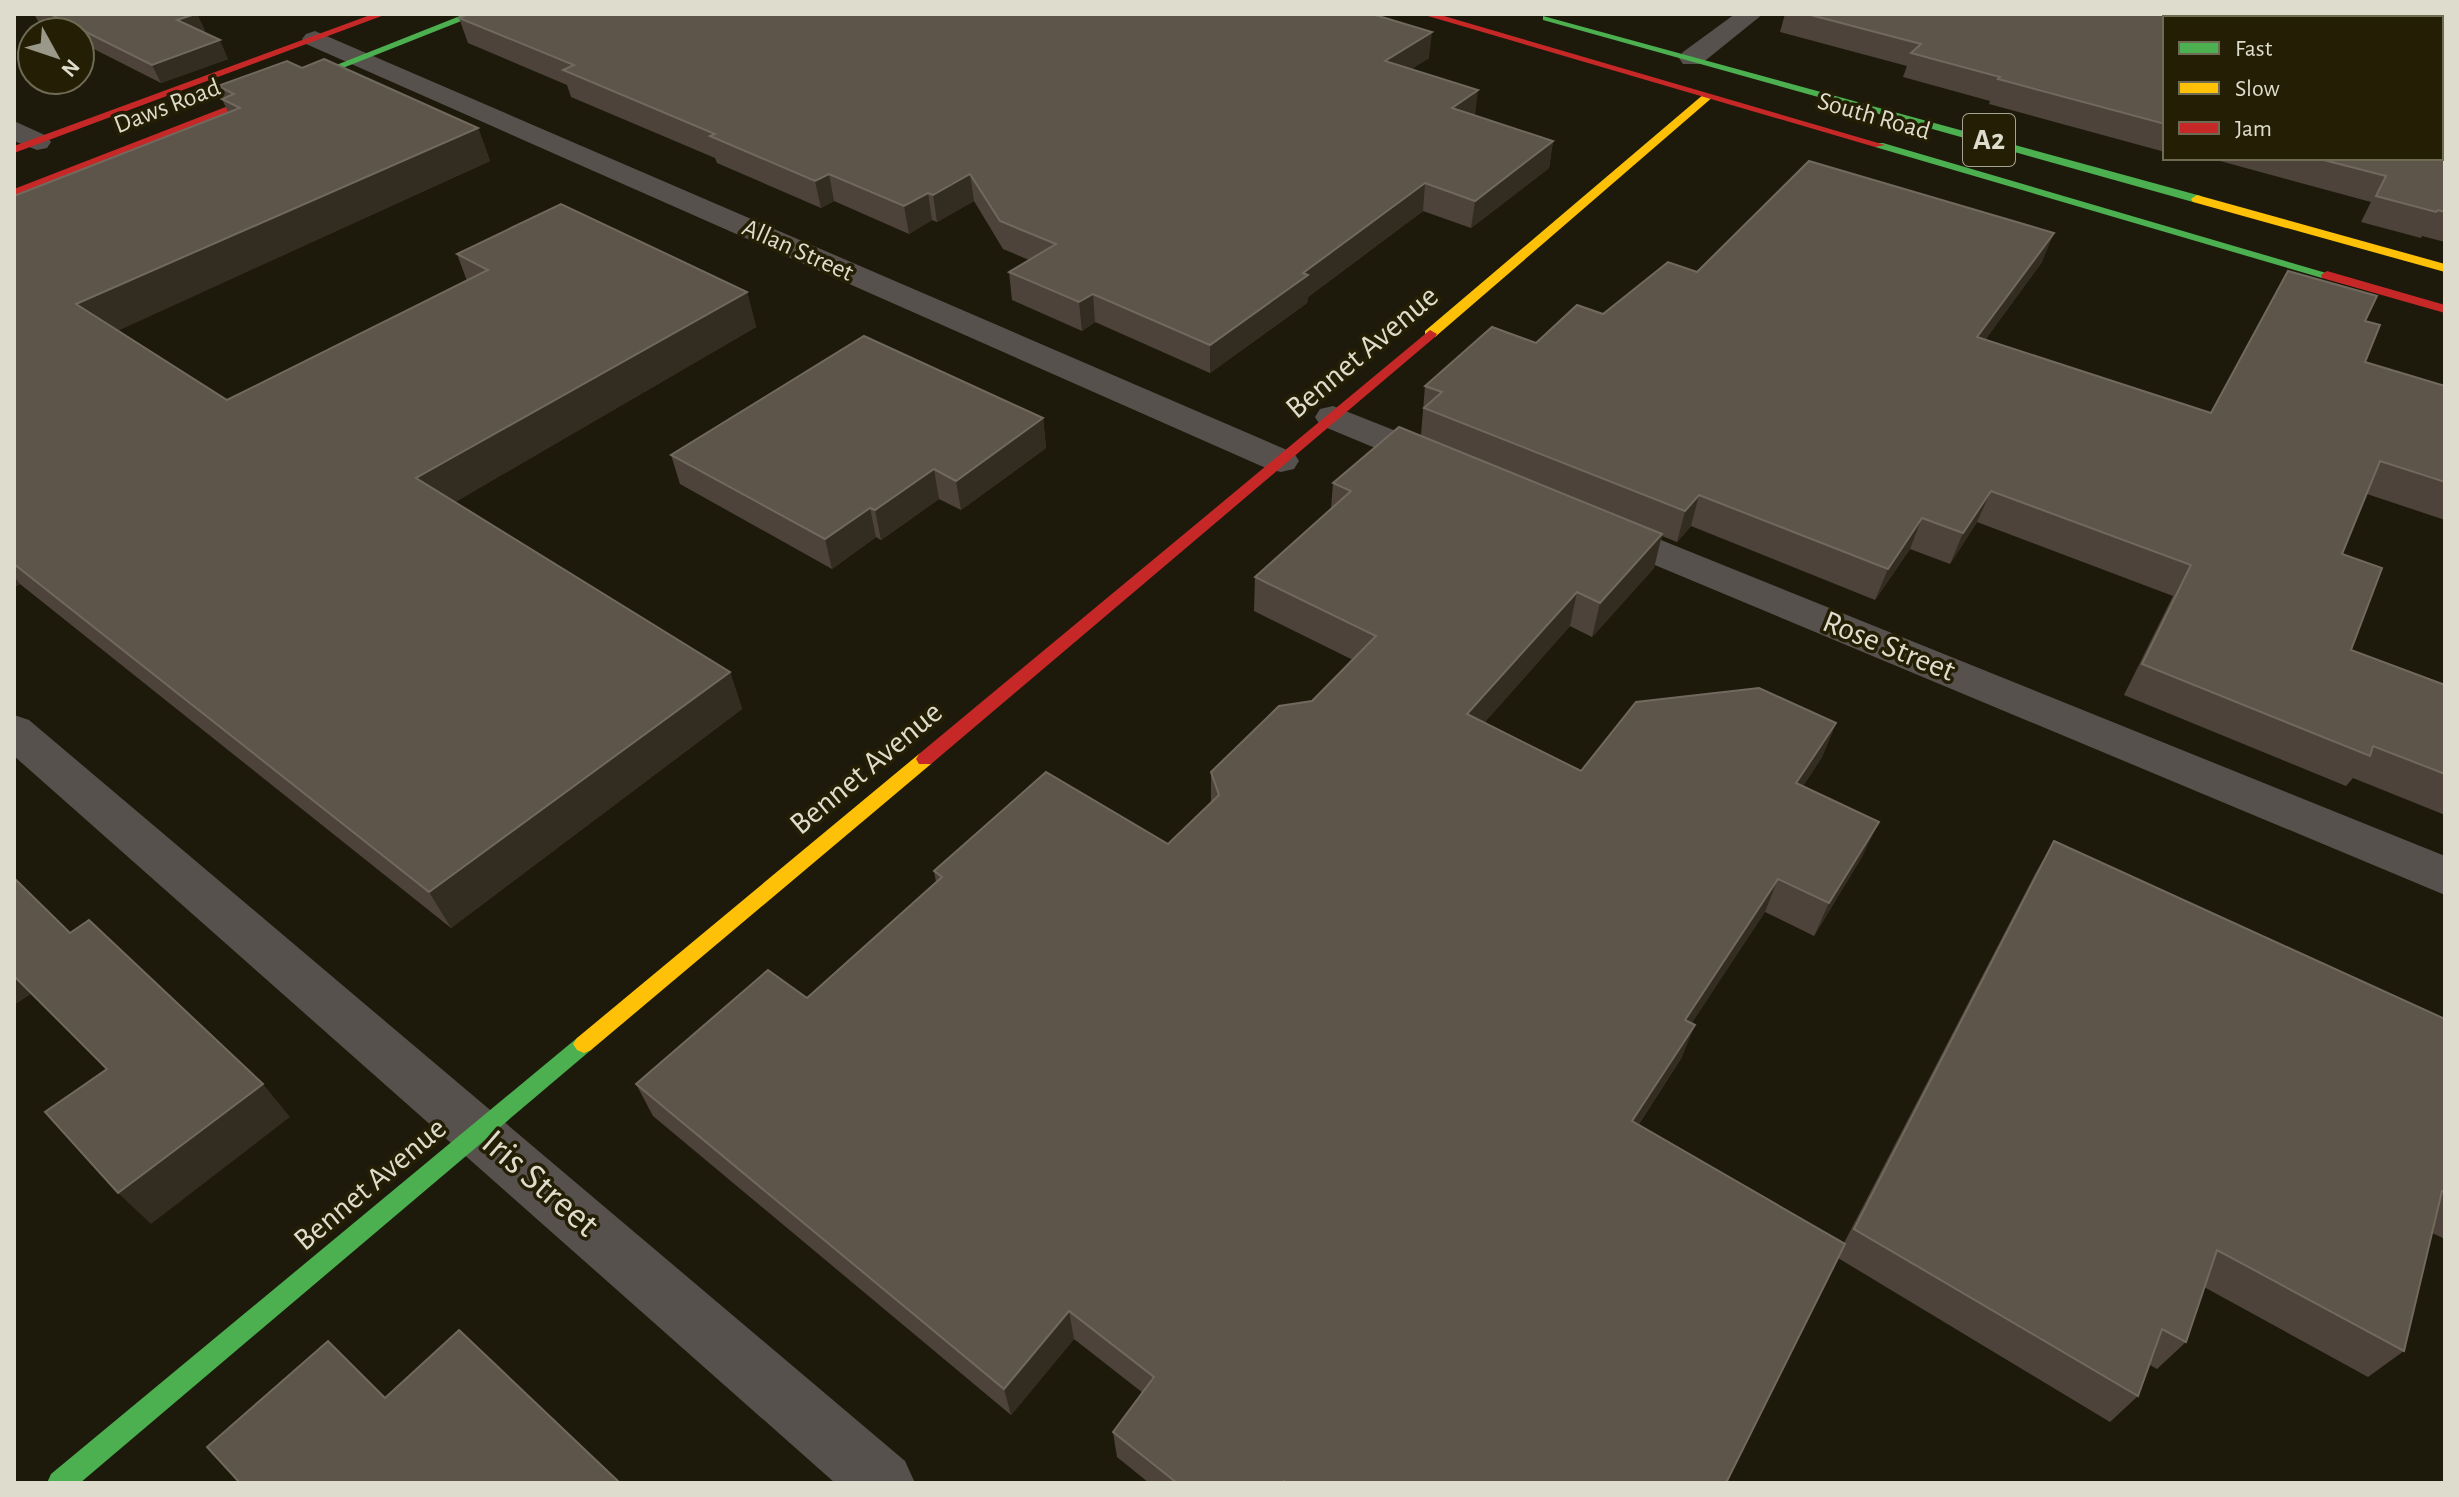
<svg xmlns="http://www.w3.org/2000/svg" width="2459" height="1497" font-family="'Alegreya Sans',sans-serif">
  <style>
    .lines { fill: none; stroke-linecap: round; stroke-linejoin: round }
    .street { fill: #56514d; fill-rule: evenodd }
    .fast { fill: #4caf50; fill-rule: evenodd }
    .slow { fill: #ffc107; fill-rule: evenodd }
    .jam { fill: #c62828; fill-rule: evenodd }
    .wall { fill: #4d433a }
    .shaded-wall { fill: #332c21 }
    .building { fill: #5d544a; stroke: #71695e; stroke-width: 2 }
    .labels { text-anchor: middle; dominant-baseline: central; stroke-width: 7; stroke-linejoin: round; paint-order: stroke }
    .far-street-label { font-size: 26px; fill: #dedccc; stroke: #241f04 }
    .shield { fill: #241f04; stroke: #a6a390; stroke-width: 2 }
    .shield-label { font-size: 30px; font-weight: bold; fill: #dedccc }
    .street-label { font-size: 32px; fill: #dedccc; stroke: #241f04 }
    .near-street-label { font-size: 38px; fill: #dedccc; stroke: #241f04 }
  </style>
  <rect width="100%" height="100%" fill="#1d1a0b"/>
  <g class="lines">
    <g class="street">
      <polygon points="1735,14 1763,14 1701,64 1683,64 1679,58 1683,52"/>
      <polygon points="315,31 1294,453 1299,461 1294,469 1281,472 1268,469 306,44 302,39 306,34"/>
      <polygon points="14,121 47,136 51,142 47,148 37,150 14,141"/>
      <polygon points="1333,406 1454,454 1459,462 1454,470 1441,473 1428,470 1320,425 1315,417 1320,409"/>
      <polygon points="1604,517 2445,856 2445,895 1590,538 1585,529 1590,520"/>
      <polygon points="14,715 29,720 905,1461 915,1483 835,1483 14,756"/>
    </g>
    <g class="fast">
      <polygon points="465,14 479,14 310,81 301,79"/>
      <polygon points="1543,16 2201,196 2203,199 2193,202 1543,20"/>
      <polygon points="1875,143 1883,143 2333,275 2322,278 1875,147"/>
      <polygon points="584,1035 591,1038 595,1044 591,1050 80,1483 47,1483 51,1474 577,1038"/>
    </g>
    <g class="slow">
      <polygon points="1704,94 1714,96 1435,337 1425,337 1425,331"/>
      <polygon points="2197,195 2445,264 2445,272 2193,202 2191,199"/>
      <polygon points="925,752 931,754 934,759 931,764 591,1050 584,1053 577,1050 573,1044 577,1038 919,754"/>
    </g>
    <g class="jam">
      <polygon points="373,14 387,14 14,153 14,146"/>
      <polygon points="1421,14 1437,14 1885,145 1875,147"/>
      <polygon points="306,76 311,79 310,81 14,197 14,189"/>
      <polygon points="2327,271 2445,305 2445,313 2322,278 2321,275"/>
      <polygon points="1430,330 1437,334 1435,337 931,764 919,764 916,759 919,754"/>
    </g>
  </g>
  <g class="wall">
    <polygon points="34,14 197,14 205,31 202,32 228,59 161,83 80,42 80,32 60,32 38,21"/>
    <polygon points="1785,14 2445,14 2445,242 2422,236 2421,238 2361,222 2371,202 2209,158 2441,158 2165,18 2165,152 1989,104 1990,101 1903,77 1907,66 1780,32"/>
    <polygon points="459,18 1429,58 1411,69 1475,116 1553,141 1549,168 1471,228 1423,211 1308,297 1307,303 1210,373 1095,322 1082,331 1012,300 1009,272 1029,260 1003,249 974,201 937,222 932,220 909,234 834,201 821,208 717,163 715,158 571,97 567,85 468,43"/>
    <polygon points="302,68 478,128 490,161 118,330 227,400 467,281 457,254 747,292 756,327 455,502 730,672 742,709 451,928 20,584 14,587 14,196 228,112 222,99 224,98 218,86"/>
    <polygon points="2042,262 1985,340 2211,413 2365,321 2365,362 2445,386 2445,520 2367,494 2342,554 2351,650 2445,685 2445,815 2353,778 2346,786 2124,695 2173,596 1977,522 1950,564 1910,549 1875,600 1691,526 1677,542 1662,536 1654,568 1592,637 1570,626 1484,723 1581,771 1836,723 1822,757 1803,786 1863,855 1814,936 1765,912 1691,1023 1682,1057 1639,1124 1844,1243 2035,874 2054,841 2445,1019 2445,1239 2432,1233 2404,1351 2368,1377 2204,1287 2186,1342 2157,1369 2150,1365 2138,1396 2110,1422 1838,1258 1726,1483 1149,1483 1117,1457 1113,1432 1143,1393 1074,1339 1011,1415 653,1116 636,1084 807,998 936,882 934,871 1168,844 1211,802 1211,772 1312,701 1353,660 1254,611 1255,577 1331,509 1333,483 1421,435 1425,386 1536,343 1697,272"/>
    <polygon points="1043,418 1046,448 961,510 939,499 881,540 876,537 832,569 680,484 671,455"/>
  </g>
  <g class="shaded-wall">
    <polygon points="195,14 197,14 205,31 185,38 177,20"/>
    <polygon points="1432,32 1429,58 1384,87 1385,61"/>
    <polygon points="220,40 228,59 161,83 152,65"/>
    <polygon points="1478,90 1475,116 1452,108"/>
    <polygon points="478,128 490,161 98,340 76,304"/>
    <polygon points="1553,141 1549,168 1471,228 1475,201"/>
    <polygon points="829,174 834,201 821,208 815,181"/>
    <polygon points="970,174 974,201 937,222 933,195"/>
    <polygon points="1425,183 1423,211 1308,297 1307,303 1210,373 1210,345 1303,273"/>
    <polygon points="928,193 932,220 909,234 904,206"/>
    <polygon points="2054,233 2042,262 1965,367 1977,337"/>
    <polygon points="747,292 756,327 433,515 416,478"/>
    <polygon points="1093,294 1095,322 1082,331 1079,302"/>
    <polygon points="1043,418 1046,448 961,510 956,481"/>
    <polygon points="934,469 939,499 881,540 875,510"/>
    <polygon points="1991,491 1977,522 1950,564 1963,533"/>
    <polygon points="1699,495 1691,526 1677,542 1685,511"/>
    <polygon points="870,508 876,537 832,569 825,539"/>
    <polygon points="1922,518 1910,549 1875,600 1888,569"/>
    <polygon points="1662,534 1654,568 1592,637 1600,603"/>
    <polygon points="14,576 20,584 14,587"/>
    <polygon points="1577,592 1570,626 1462,748 1467,714"/>
    <polygon points="730,672 742,709 451,928 429,892"/>
    <polygon points="1836,723 1822,757 1783,816 1796,783"/>
    <polygon points="1879,822 1863,855 1814,936 1829,903"/>
    <polygon points="1778,879 1765,912 1673,1052 1685,1020"/>
    <polygon points="14,976 31,994 14,1005"/>
    <polygon points="1695,1025 1682,1057 1621,1151 1632,1121"/>
    <polygon points="263,1084 290,1117 151,1224 118,1193"/>
    <polygon points="1069,1311 1074,1339 1011,1415 1004,1389"/>
  </g>
  <g class="building">
    <polygon points="50,14 195,14 177,20 220,40 152,65"/>
    <polygon points="468,14 1372,14 1432,32 1385,61 1478,90 1452,108 1553,141 1475,201 1425,183 1303,273 1308,275 1210,345 1093,294 1079,302 1009,272 1056,244 1000,221 970,174 933,195 928,193 904,206 829,174 815,181 710,136 715,134 563,70 574,65 459,18"/>
    <polygon points="1807,14 2445,14 2445,212 2438,210 2436,212 2376,196 2386,176 2316,158 2441,158 2441,18 2165,18 2165,124 1998,79 2000,77 1911,53 1921,44"/>
    <polygon points="324,59 478,128 76,304 227,400 488,270 457,254 561,204 747,292 416,478 730,672 429,892 14,564 14,196 240,108 222,99 234,94 218,86 287,61 302,68"/>
    <polygon points="1809,161 2054,233 1977,337 2211,413 2288,271 2377,296 2365,321 2380,325 2365,362 2445,386 2445,482 2380,461 2342,554 2382,568 2351,650 2445,685 2445,774 2373,746 2370,756 2142,664 2191,565 1991,491 1963,533 1922,518 1888,569 1699,495 1685,511 1424,408 1442,392 1425,386 1492,327 1536,343 1577,305 1603,314 1668,262 1697,272"/>
    <polygon points="864,336 1043,418 956,481 934,469 875,510 870,508 825,539 671,455"/>
    <polygon points="1399,427 1662,534 1600,603 1577,592 1467,714 1581,771 1636,702 1759,688 1836,723 1796,783 1879,822 1829,903 1778,879 1685,1020 1695,1025 1632,1121 1845,1244 1726,1483 1287,1483 1284,1481 1283,1483 1177,1483 1113,1432 1154,1377 1069,1311 1004,1389 636,1084 768,970 807,998 942,877 934,871 1046,772 1168,844 1219,795 1211,772 1279,706 1312,701 1376,636 1255,577 1351,491 1333,483"/>
    <polygon points="2054,841 2445,1019 2445,1193 2442,1191 2404,1351 2217,1250 2186,1342 2162,1329 2138,1396 1854,1229"/>
    <polygon points="14,878 70,933 89,920 263,1084 118,1193 45,1112 107,1069 14,976"/>
    <polygon points="459,1330 620,1483 240,1483 207,1447 328,1341 385,1398"/>
  </g>
  <g class="labels">
    <g class="far-street-label">
      <text transform="translate(167 106) rotate(-21)">Daws Road</text>
      <text transform="translate(1874 116) rotate(16)">South Road</text>
      <text transform="translate(798 250) rotate(24)">Allan Street</text>
    </g>
    <rect class="shield" x="1963" y="114" width="52" height="52" rx="6"/>
    <g class="shield-label">
      <text x="1989" y="140">A2</text>
    </g>
    <g class="street-label">
      <text transform="translate(1362 352) rotate(-40)">Bennet Avenue</text>
      <text transform="translate(1889 646) rotate(22)">Rose Street</text>
      <text transform="translate(866 768) rotate(-40)">Bennet Avenue</text>
      <text transform="translate(370 1184) rotate(-40)">Bennet Avenue</text>
    </g>
    <g class="near-street-label">
      <text transform="translate(540 1184) rotate(41)">Iris Street</text>
    </g>
  </g>
  <rect width="2459" height="1497" fill="none" stroke="#dedccc" stroke-width="32"/>
  <rect x="2163" y="16" width="280" height="144" fill="#241f04" stroke="#6e6b54" stroke-width="2"/>
  <rect x="2179" y="42" width="40" height="12" fill="#4caf50" stroke="#6e6b54" stroke-width="2"/>
  <text x="2235" y="56" font-size="24" fill="#dedccc">Fast</text>
  <rect x="2179" y="82" width="40" height="12" fill="#ffc107" stroke="#6e6b54" stroke-width="2"/>
  <text x="2235" y="96" font-size="24" fill="#dedccc">Slow</text>
  <rect x="2179" y="122" width="40" height="12" fill="#c62828" stroke="#6e6b54" stroke-width="2"/>
  <text x="2235" y="136" font-size="24" fill="#dedccc">Jam</text>
  <g transform="translate(56 56) rotate(130)"><circle r="38" fill="#241f04" stroke="#6e6b54" stroke-width="2"/>
  <path d="M0-6L14 30L0 20L-14 30Z" fill="#9a9888"/>
  <text y="-12" font-size="22" font-weight="bold" text-anchor="middle" fill="#dedccc">N</text>
  </g>
</svg>
